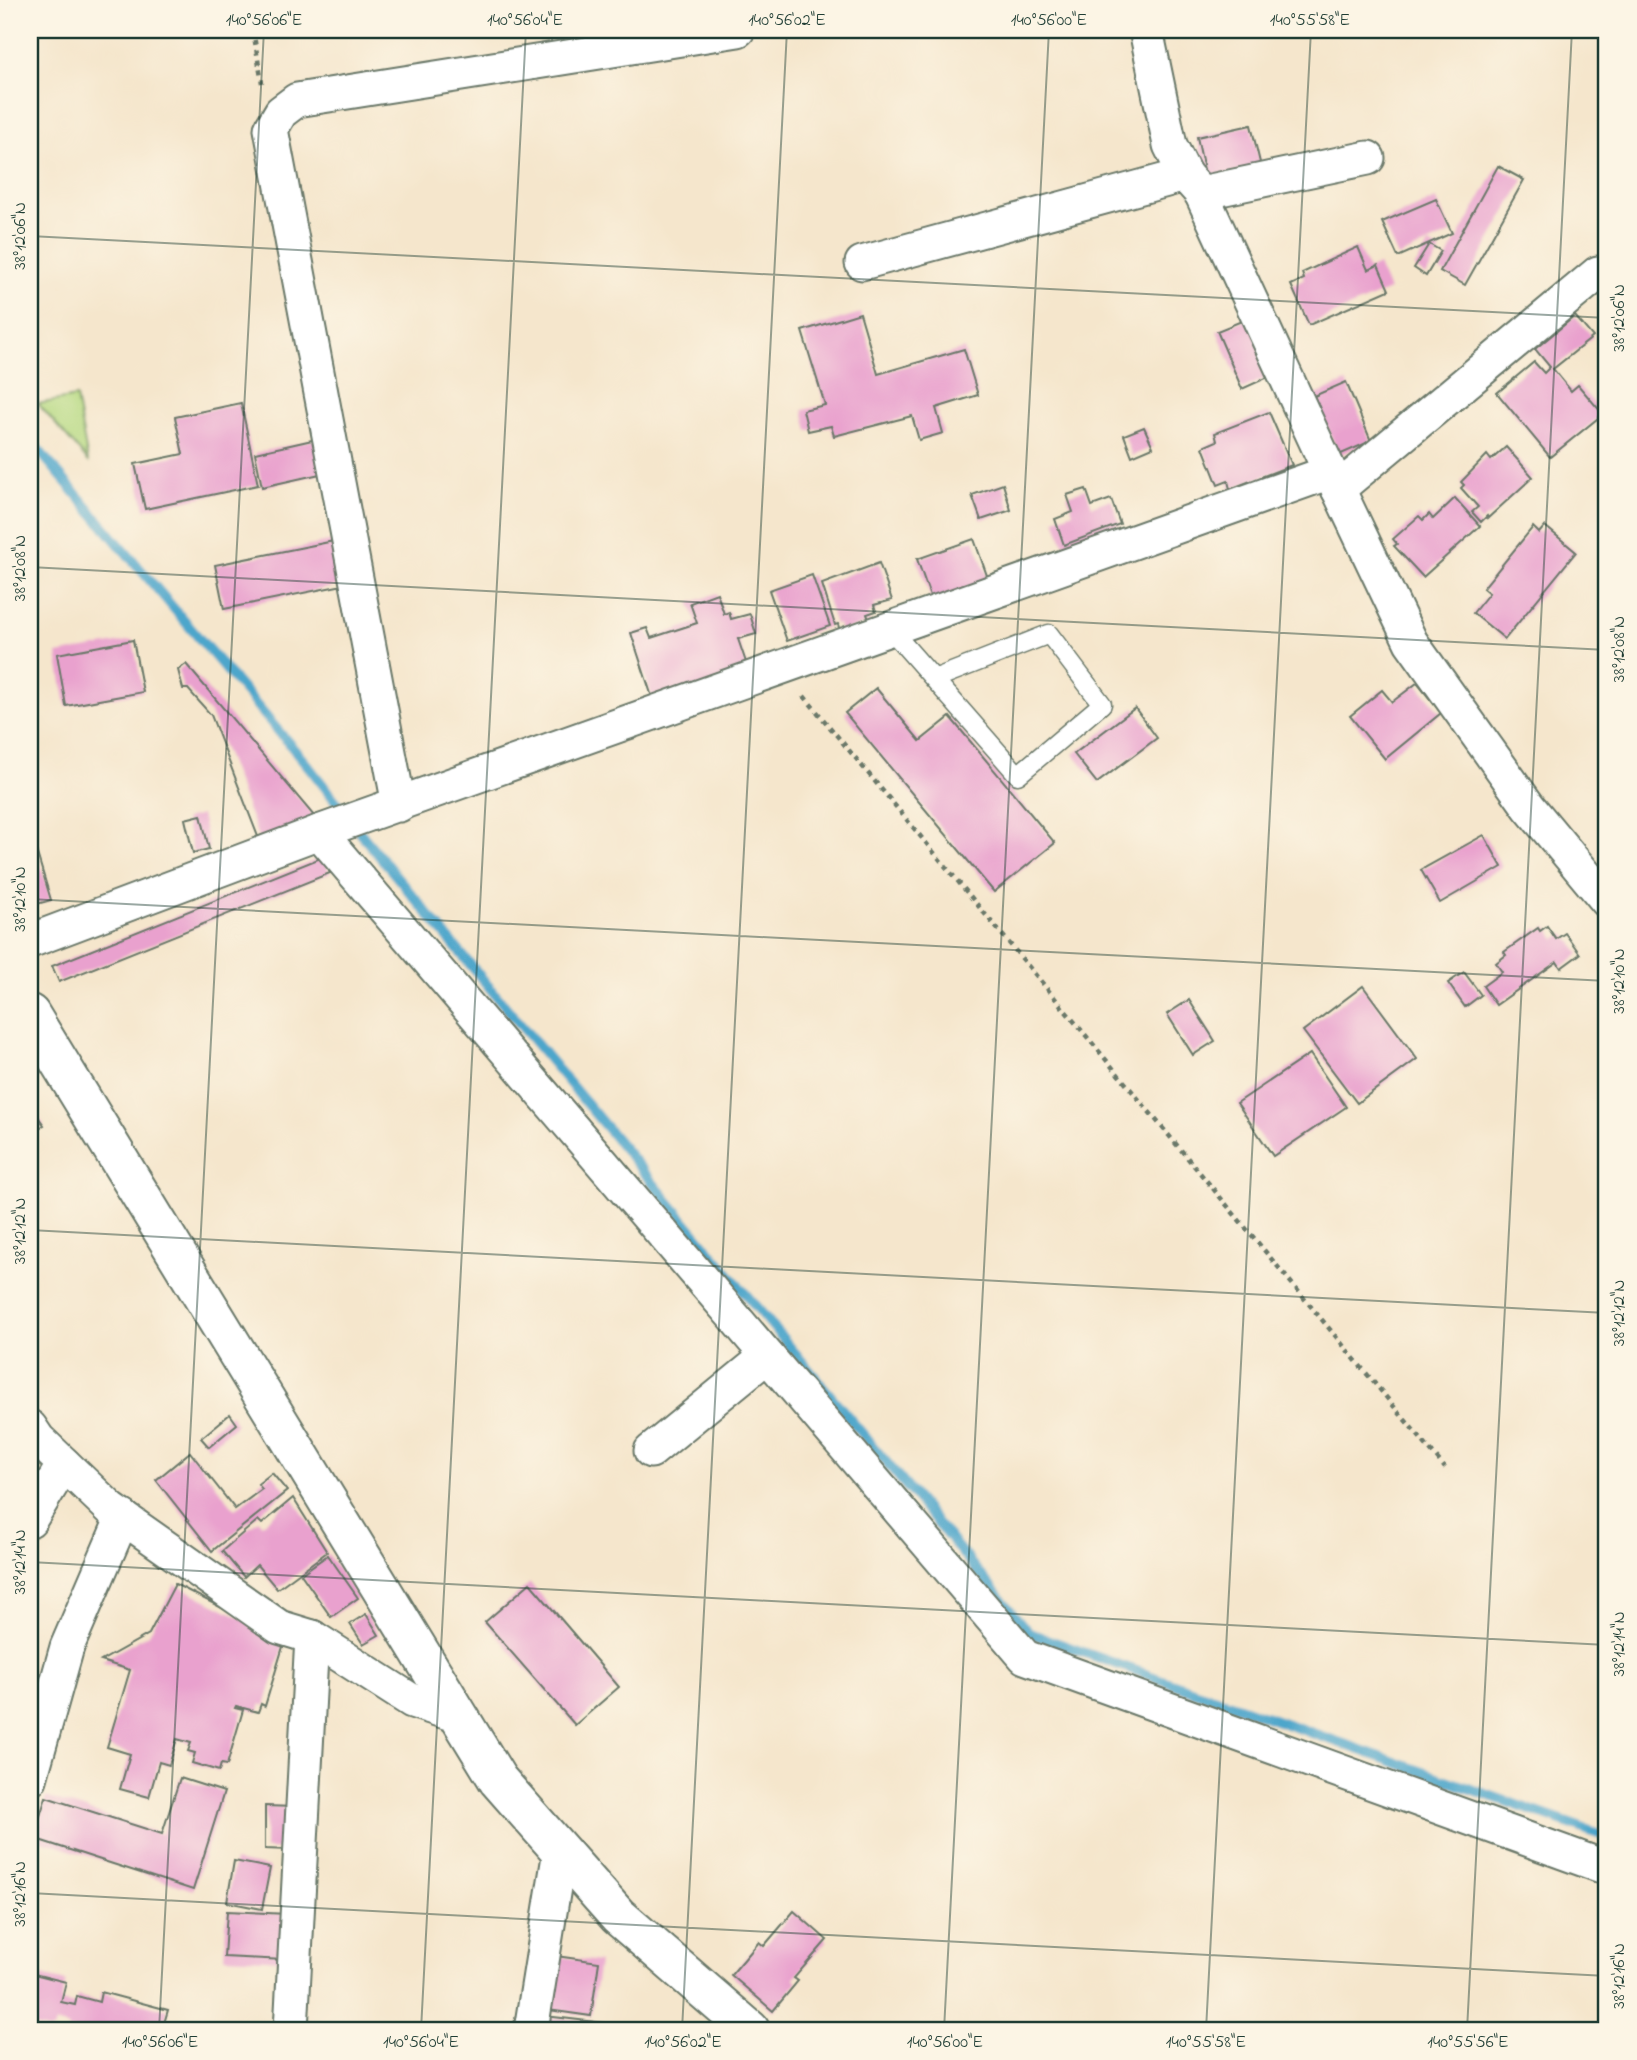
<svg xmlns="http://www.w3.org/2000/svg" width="1637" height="2060" font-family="'Indie Flower',sans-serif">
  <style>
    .green { fill: #b6d981; stroke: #6a8b5a; stroke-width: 2 }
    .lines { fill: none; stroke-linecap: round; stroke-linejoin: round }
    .stream { stroke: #4ea6cb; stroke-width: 10 }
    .building { fill: #e9a1ce }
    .lane-casing { stroke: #6a7869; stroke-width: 21 }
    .street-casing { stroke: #6a7869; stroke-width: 37 }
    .secondary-casing { stroke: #6a7869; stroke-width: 42 }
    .path { stroke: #6a7869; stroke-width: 4.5; stroke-dasharray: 5 5; stroke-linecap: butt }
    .lane { stroke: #fff; stroke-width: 18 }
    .street { stroke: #fff; stroke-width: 33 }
    .secondary { stroke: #fff; stroke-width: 38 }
    .ticks { fill: none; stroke: #1f3d34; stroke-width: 2; stroke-opacity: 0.45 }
    .neatline { fill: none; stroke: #1f3d34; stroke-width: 2.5 }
    .ticks-label { font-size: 18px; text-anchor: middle; fill: #1f3d34 }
  </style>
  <rect width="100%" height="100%" fill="#fcf5e5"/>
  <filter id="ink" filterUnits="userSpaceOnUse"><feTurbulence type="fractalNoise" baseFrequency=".0143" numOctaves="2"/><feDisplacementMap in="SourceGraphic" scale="14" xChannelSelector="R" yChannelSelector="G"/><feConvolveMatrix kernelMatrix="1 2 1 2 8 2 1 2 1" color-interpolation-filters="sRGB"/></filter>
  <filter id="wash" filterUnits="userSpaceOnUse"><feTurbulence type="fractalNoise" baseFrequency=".00686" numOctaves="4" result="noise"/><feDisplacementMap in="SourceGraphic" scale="28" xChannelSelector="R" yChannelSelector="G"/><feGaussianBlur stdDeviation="1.57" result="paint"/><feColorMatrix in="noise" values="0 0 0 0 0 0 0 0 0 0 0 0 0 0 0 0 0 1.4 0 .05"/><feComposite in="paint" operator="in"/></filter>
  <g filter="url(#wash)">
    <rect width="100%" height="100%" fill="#f5e6cc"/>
    <polygon class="green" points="76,397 88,461 38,404"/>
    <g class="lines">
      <polyline class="stream" points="30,440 309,767 367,841 1029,1633 1607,1837"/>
    </g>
    <g id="blocks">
      <g class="building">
        <polygon points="1251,125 1261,167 1206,179 1197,137"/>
        <polygon points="1498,166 1524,180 1465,285 1440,271"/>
        <polygon points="1436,199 1452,233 1398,257 1382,222"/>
        <polygon points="1429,244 1441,251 1426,276 1414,268"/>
        <polygon points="1358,247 1368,270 1378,265 1389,290 1309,325 1291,285 1304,279 1302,273"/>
        <polygon points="860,313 878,374 964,349 978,395 936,408 943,433 919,440 912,416 834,436 831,426 808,431 803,410 825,405 802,331"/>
        <polygon points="1575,316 1593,337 1553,369 1571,391 1578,385 1603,414 1550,457 1497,393 1534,362 1544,373 1550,367 1535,349"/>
        <polygon points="1249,318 1275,374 1242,389 1217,331"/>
        <polygon points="1346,382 1371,441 1339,455 1314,396"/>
        <polygon points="241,403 258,485 145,509 135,464 183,454 175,417"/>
        <polygon points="1269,412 1292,465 1230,489 1228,481 1218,485 1203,447 1217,441 1215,433"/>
        <polygon points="1144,427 1153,447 1132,456 1124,435"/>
        <polygon points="321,438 329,472 262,487 255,453"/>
        <polygon points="1506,447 1533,477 1488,518 1487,516 1481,522 1472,512 1478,507 1461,488 1464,485 1461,482 1487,455 1491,460"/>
        <polygon points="1003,484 1011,510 981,520 972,495"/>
        <polygon points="1086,489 1092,506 1111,499 1120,524 1064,545 1055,519 1073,512 1067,495"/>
        <polygon points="1455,498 1480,526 1423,577 1394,546 1397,544 1393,539 1419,516 1423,520 1429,514 1433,519"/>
        <polygon points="1545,526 1576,552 1505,639 1473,613 1489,593 1483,588 1533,527 1539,533"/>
        <polygon points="30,530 35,554 30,554"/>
        <polygon points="974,539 991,587 934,607 917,559"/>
        <polygon points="334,541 343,585 224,609 215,565"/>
        <polygon points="879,563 892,600 874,605 876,611 867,614 870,622 840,632 838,624 835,625 822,584"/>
        <polygon points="812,575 830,626 787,641 769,590"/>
        <polygon points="717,593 724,614 729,612 731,619 750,614 756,634 738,639 750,674 655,706 631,633 647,628 651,638 697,623 690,603"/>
        <polygon points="133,640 143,692 66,706 57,654"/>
        <polygon points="186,664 320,823 262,847 211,715 188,689 183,689 178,670"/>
        <polygon points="1417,683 1441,713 1385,759 1350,716 1382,690 1392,702"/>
        <polygon points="876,688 920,741 950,717 1055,843 994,892 845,713"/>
        <polygon points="1135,708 1157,738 1097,783 1074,754"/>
        <polygon points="201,815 209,849 193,853 185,819"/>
        <polygon points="30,830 51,900 30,906"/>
        <polygon points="1484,835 1502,867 1440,903 1421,870"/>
        <polygon points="323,857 330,873 59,982 52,966"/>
        <polygon points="1547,926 1556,939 1565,933 1580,954 1561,968 1557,962 1496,1005 1483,986 1502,972 1496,963 1506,955 1504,952 1538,928 1540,931"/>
        <polygon points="1464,972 1481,995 1465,1007 1448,983"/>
        <polygon points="1363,986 1417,1059 1357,1103 1303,1031"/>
        <polygon points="1189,1000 1215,1041 1193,1055 1167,1014"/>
        <polygon points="1310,1054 1346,1107 1273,1156 1237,1103"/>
        <polygon points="31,1107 44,1125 30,1134 30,1108"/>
        <polygon points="230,1414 237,1424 209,1447 201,1438"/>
        <polygon points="190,1452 235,1509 262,1489 258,1484 272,1473 287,1491 212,1551 156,1480"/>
        <polygon points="293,1498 327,1552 277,1589 257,1565 244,1577 222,1551 258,1520 262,1524"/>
        <polygon points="328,1555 358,1598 331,1617 301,1574"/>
        <polygon points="530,1583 619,1687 575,1725 485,1622"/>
        <polygon points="175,1584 285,1640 265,1706 261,1704 258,1712 236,1706 235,1708 243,1710 227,1765 221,1764 219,1771 192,1763 195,1753 188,1751 191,1743 177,1739 169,1765 159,1762 149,1797 120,1789 130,1754 107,1747 130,1670 101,1661 149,1634"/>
        <polygon points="366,1614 379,1635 363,1644 350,1624"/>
        <polygon points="180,1778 224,1792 193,1890 33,1838 46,1797 162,1834"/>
        <polygon points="265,1806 294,1807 290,1850 265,1849"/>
        <polygon points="234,1861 270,1868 262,1909 227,1902"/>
        <polygon points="227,1911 287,1914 284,1960 224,1957"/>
        <polygon points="794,1911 827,1940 794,1978 798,1981 773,2011 731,1975 759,1942 764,1946"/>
        <polygon points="556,1956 599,1962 591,2016 548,2010"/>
        <polygon points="30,1973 66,1982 61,2002 75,2005 77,1996 99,2002 101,1992 168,2010 162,2030 68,2030 69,2027 55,2023 53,2030 47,2030 30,2026"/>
        <polygon points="545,2016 629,2026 629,2030 544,2030"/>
        <polygon points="645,2023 664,2030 642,2030"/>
      </g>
    </g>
  </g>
  <g filter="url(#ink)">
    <use href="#blocks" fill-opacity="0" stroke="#6a7869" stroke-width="2"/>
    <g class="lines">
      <defs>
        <polyline id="lane" points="890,629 1018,775 1102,704 1049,634 934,679"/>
        <g id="street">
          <polyline points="1146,30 1170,145 1185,175"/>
          <polyline points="862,263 1185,175 1201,193"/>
          <polyline points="1330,472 1411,642 1529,807 1607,901"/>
          <polyline points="1338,489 1598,273"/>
          <polyline points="399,805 271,129 281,112 297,100 738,30"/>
          <polyline points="319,832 1025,1657 1607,1868"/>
          <polyline points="30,941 319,832 1330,472 1201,193 1368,158"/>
          <polyline points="30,1427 38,1439 111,1509 279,1627 312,1637 412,1701 458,1716"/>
          <polyline points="651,1451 767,1356"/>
          <polyline points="30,1520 64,1464"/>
          <polyline points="30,1779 67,1647 123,1517"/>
          <polyline points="291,2030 312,1637"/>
          <polyline points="531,2030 560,1850"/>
        </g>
        <polyline id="secondary" points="30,1014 498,1780 618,1916 750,2030"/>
      </defs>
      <use href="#lane" class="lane-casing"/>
      <use href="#street" class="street-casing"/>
      <use href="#secondary" class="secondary-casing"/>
      <g class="path">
        <polyline points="253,30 262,83"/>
        <polyline points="804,696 1445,1468"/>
      </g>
      <use href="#lane" class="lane"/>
      <use href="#street" class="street"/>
      <use href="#secondary" class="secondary"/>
    </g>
  </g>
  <path class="ticks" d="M30,236l1577,82M30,567l1577,83M30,899l1577,82M30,1230l1577,83M30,1562l1577,83M30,1893l1577,83M159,2030l105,-2000M421,2030l105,-2000M682,2030l105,-2000M944,2030l105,-2000M1206,2030l105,-2000M1467,2030l105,-2000"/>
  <rect width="1637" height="2060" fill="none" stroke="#fcf5e5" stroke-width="77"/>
  <rect x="38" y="38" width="1560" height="1984" class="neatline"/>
  <g class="ticks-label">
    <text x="264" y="25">140°56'06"E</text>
    <text x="525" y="25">140°56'04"E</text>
    <text x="787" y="25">140°56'02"E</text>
    <text x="1049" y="25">140°56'00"E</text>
    <text x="1310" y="25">140°55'58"E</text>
    <text transform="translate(19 236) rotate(-90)" y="6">38°12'06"N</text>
    <text transform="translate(1618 318) rotate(-90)" y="6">38°12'06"N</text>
    <text transform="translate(19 568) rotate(-90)" y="6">38°12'08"N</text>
    <text transform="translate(1618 649) rotate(-90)" y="6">38°12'08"N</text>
    <text transform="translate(19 899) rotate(-90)" y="6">38°12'10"N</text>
    <text transform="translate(1618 981) rotate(-90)" y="6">38°12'10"N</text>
    <text transform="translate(19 1231) rotate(-90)" y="6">38°12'12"N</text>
    <text transform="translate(1618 1313) rotate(-90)" y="6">38°12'12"N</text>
    <text transform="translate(19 1562) rotate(-90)" y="6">38°12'14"N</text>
    <text transform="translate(1618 1644) rotate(-90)" y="6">38°12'14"N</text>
    <text transform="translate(19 1894) rotate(-90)" y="6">38°12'16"N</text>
    <text transform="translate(1618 1976) rotate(-90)" y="6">38°12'16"N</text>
    <text x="160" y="2047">140°56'06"E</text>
    <text x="421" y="2047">140°56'04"E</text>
    <text x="683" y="2047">140°56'02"E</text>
    <text x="945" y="2047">140°56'00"E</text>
    <text x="1206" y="2047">140°55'58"E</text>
    <text x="1468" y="2047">140°55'56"E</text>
  </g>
</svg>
